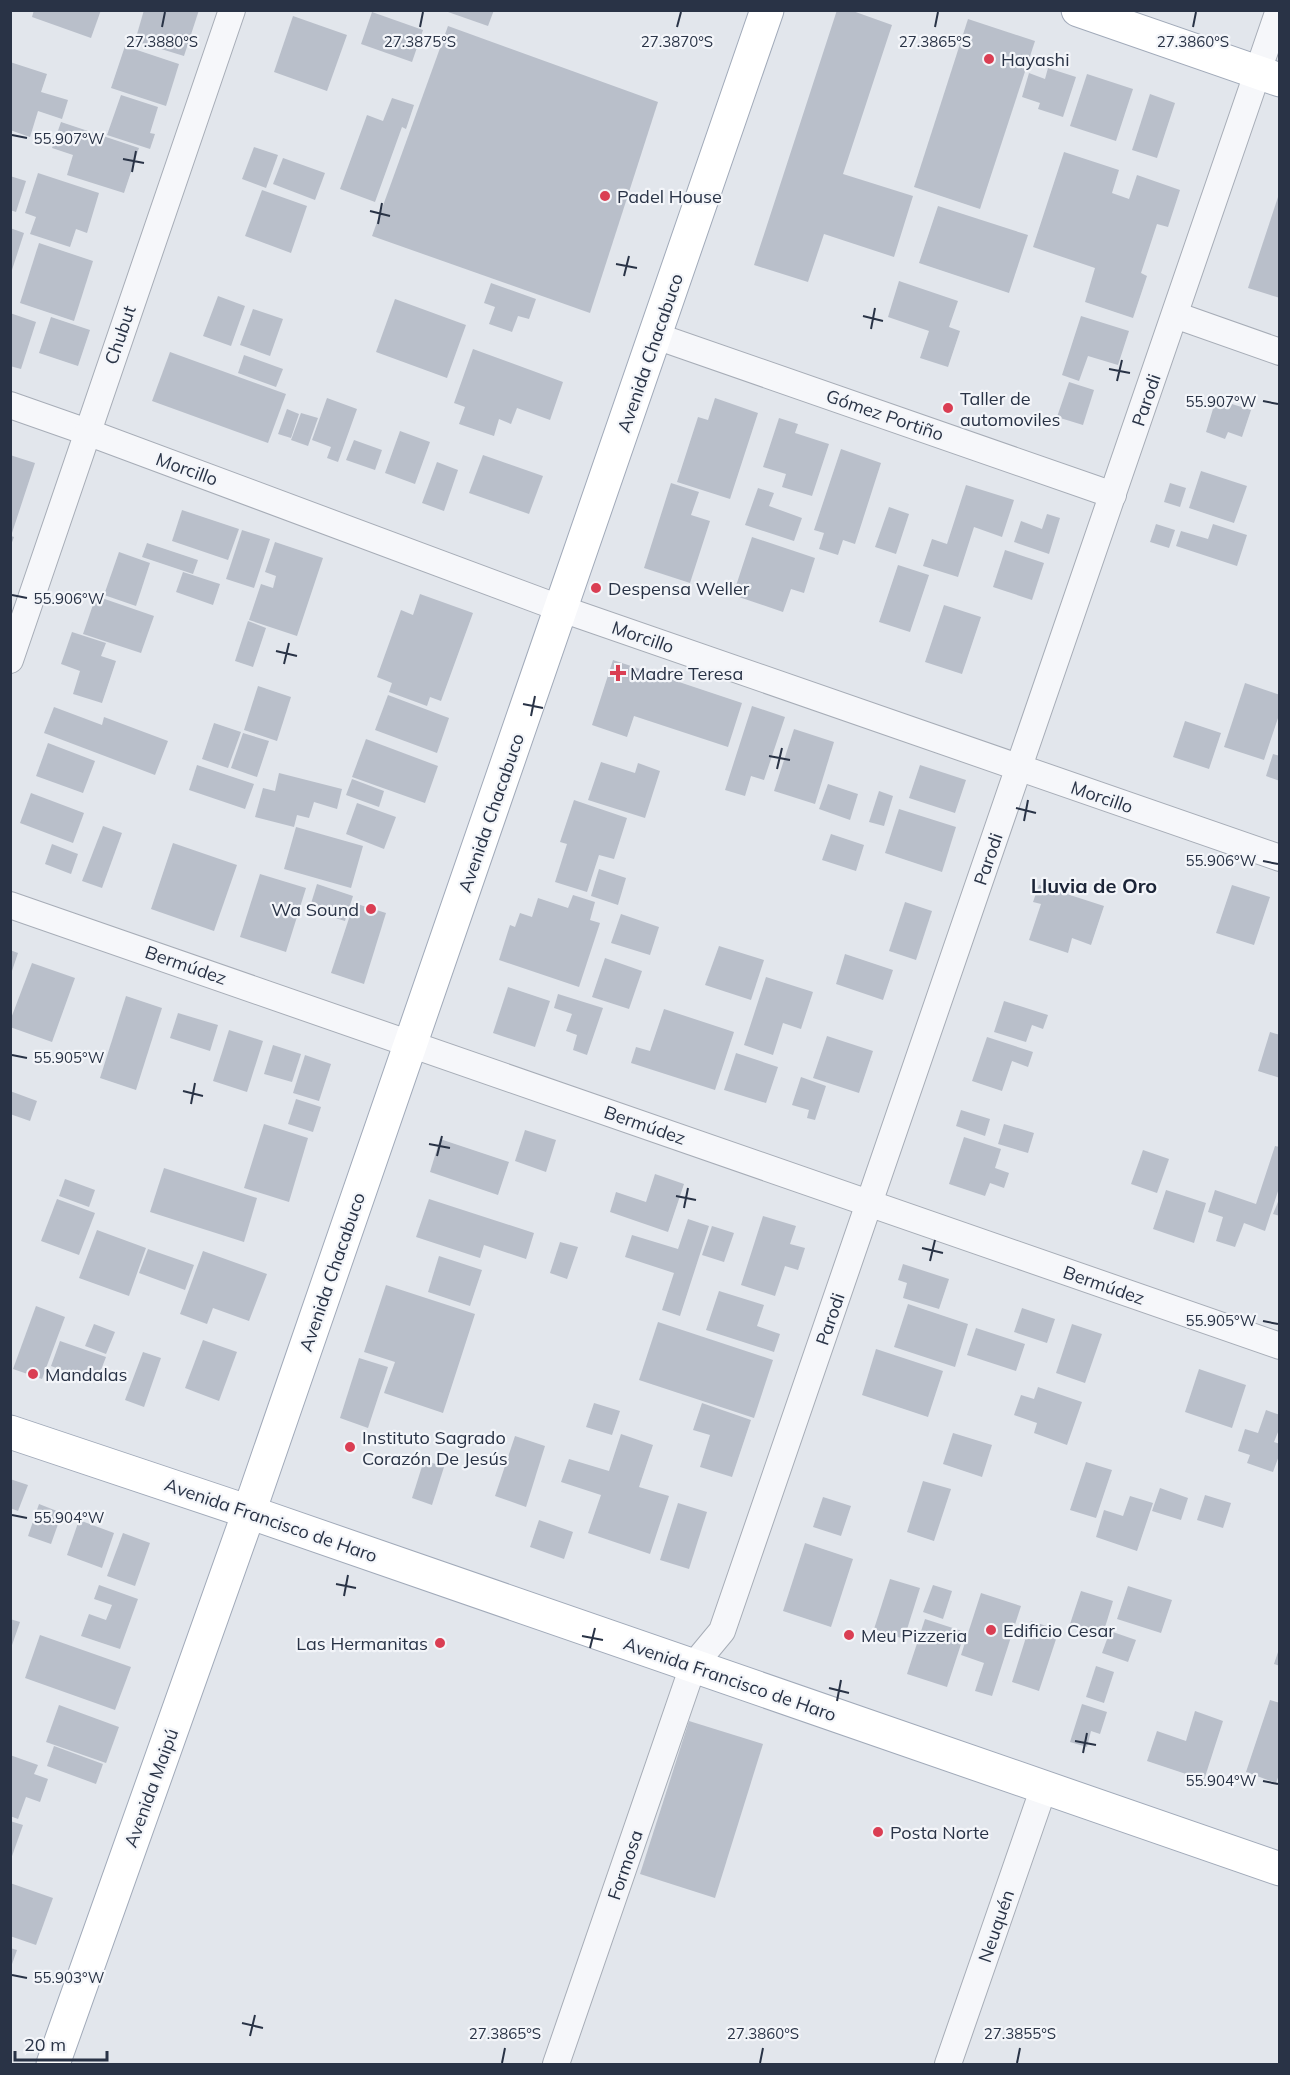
<svg xmlns="http://www.w3.org/2000/svg" width="1290" height="2075" font-family="Mulish,sans-serif">
  <style>
    .building { fill: #b9bfca }
    .lines { fill: none; stroke-linecap: round; stroke-linejoin: round }
    .minor-casing { stroke: #a7adb7; stroke-width: 28 }
    .primary-casing { stroke: #a1aab9; stroke-width: 35 }
    .minor { stroke: #f6f7fa; stroke-width: 26 }
    .primary { stroke: #fff; stroke-width: 33 }
    .ticks { fill: none; stroke: #293346; stroke-width: 2 }
    .poi-dot { fill: #da3e53; stroke: #f3f5f9; stroke-width: 2 }
    .labels { text-anchor: middle; dominant-baseline: central; stroke-width: 4.5; stroke-linejoin: round; paint-order: stroke }
    .poi-label { font-size: 18px; fill: #293346; stroke: #f3f5f9; text-anchor: start }
    .street-label { font-size: 18px; fill: #293346; stroke: #f3f5f9 }
    .neighbourhood-label { font-size: 20px; font-weight: bold; fill: #1b2437; stroke: #f3f5f9 }
    .ticks-label { font-size: 15px; text-anchor: middle; fill: #293346; stroke: #f3f5f9; stroke-width: 4.5; stroke-linejoin: round; paint-order: stroke }
  </style>
  <rect width="100%" height="100%" fill="#e2e6ec"/>
  <g class="building">
    <polygon points="34,10 101,10 91,38 32,17"/>
    <polygon points="144,10 199,10 184,56 135,41"/>
    <polygon points="449,10 494,10 488,26 448,12"/>
    <polygon points="837,10 850,10 892,25 843,174 913,196 894,257 824,234 808,282 754,265"/>
    <polygon points="372,12 423,30 412,62 361,44"/>
    <polygon points="293,16 347,35 327,91 274,72"/>
    <polygon points="968,19 1035,41 980,209 914,187"/>
    <polygon points="448,26 658,102 590,313 372,236"/>
    <polygon points="125,46 179,64 166,106 111,88"/>
    <polygon points="10,62 47,74 41,92 68,100 62,119 38,111 30,137 10,130"/>
    <polygon points="1048,68 1076,77 1063,117 1038,109 1040,103 1022,97 1029,73 1045,79"/>
    <polygon points="1087,74 1133,89 1116,141 1070,126"/>
    <polygon points="1150,94 1175,103 1157,158 1132,150"/>
    <polygon points="121,95 158,107 150,133 155,134 150,149 107,135"/>
    <polygon points="392,98 414,105 406,129 402,127 375,202 340,189 367,115 383,121"/>
    <polygon points="61,122 139,148 124,193 67,175 73,155 52,148"/>
    <polygon points="254,147 278,155 266,188 242,179"/>
    <polygon points="1064,152 1119,170 1112,193 1129,199 1137,175 1180,190 1168,227 1157,224 1141,273 1147,276 1133,318 1085,302 1095,268 1033,247"/>
    <polygon points="283,158 325,173 315,200 273,184"/>
    <polygon points="38,173 99,193 87,233 76,229 70,247 30,234 36,217 25,213"/>
    <polygon points="10,176 26,181 16,212 10,210"/>
    <polygon points="262,190 307,206 291,253 245,236"/>
    <polygon points="1279,194 1280,194 1280,298 1248,288"/>
    <polygon points="938,206 1028,235 1009,293 919,263"/>
    <polygon points="10,228 24,233 11,273 10,273"/>
    <polygon points="39,243 93,261 74,321 20,303"/>
    <polygon points="899,281 958,301 949,327 960,331 948,367 920,358 929,331 888,317"/>
    <polygon points="491,283 536,299 529,319 518,316 512,332 489,324 495,307 484,303"/>
    <polygon points="218,296 245,306 231,346 203,336"/>
    <polygon points="395,299 466,325 447,378 376,352"/>
    <polygon points="253,309 283,319 270,356 240,345"/>
    <polygon points="10,313 36,322 21,369 10,366"/>
    <polygon points="1081,316 1129,331 1118,365 1088,356 1079,381 1062,375"/>
    <polygon points="51,317 90,330 78,366 39,353"/>
    <polygon points="473,349 563,382 550,420 517,408 511,424 499,419 494,436 459,424 465,407 454,403"/>
    <polygon points="170,352 286,394 268,443 152,401"/>
    <polygon points="244,355 283,369 276,387 238,373"/>
    <polygon points="1069,382 1094,390 1083,425 1057,417"/>
    <polygon points="327,398 357,409 338,462 327,458 331,447 312,440"/>
    <polygon points="715,398 758,413 730,499 677,482 698,417 708,420"/>
    <polygon points="1216,399 1251,410 1242,437 1228,432 1225,439 1206,432"/>
    <polygon points="287,409 299,414 291,438 278,434"/>
    <polygon points="301,413 318,418 308,446 291,440"/>
    <polygon points="779,418 798,424 795,433 829,444 812,496 782,487 786,474 763,467"/>
    <polygon points="400,431 430,442 415,484 385,473"/>
    <polygon points="354,440 382,450 375,470 346,460"/>
    <polygon points="841,449 881,463 855,544 843,540 838,555 819,549 824,533 814,530"/>
    <polygon points="10,455 35,463 11,536 14,537 11,545"/>
    <polygon points="483,455 543,476 529,514 469,493"/>
    <polygon points="437,462 458,470 444,511 422,503"/>
    <polygon points="1201,471 1247,486 1234,523 1189,508"/>
    <polygon points="671,483 699,492 691,515 710,521 690,583 644,568"/>
    <polygon points="1170,483 1186,488 1180,507 1164,502"/>
    <polygon points="966,485 1014,500 1002,537 974,527 958,577 923,566 932,539 947,544"/>
    <polygon points="758,488 774,493 769,506 802,518 794,541 745,525"/>
    <polygon points="889,507 909,514 896,554 875,547"/>
    <polygon points="182,510 239,529 228,560 172,541"/>
    <polygon points="1047,514 1060,518 1049,554 1014,542 1021,521 1042,529"/>
    <polygon points="1156,524 1175,530 1169,548 1150,542"/>
    <polygon points="1213,524 1247,535 1237,566 1176,546 1181,531 1208,539"/>
    <polygon points="242,530 270,539 254,588 226,579"/>
    <polygon points="752,537 815,558 804,593 791,589 783,612 733,595"/>
    <polygon points="275,542 323,558 297,636 249,620 261,584 273,588 276,576 265,572"/>
    <polygon points="147,543 198,560 193,574 142,557"/>
    <polygon points="1005,550 1044,563 1032,600 993,587"/>
    <polygon points="119,552 150,563 136,606 104,595"/>
    <polygon points="898,565 929,575 910,632 879,622"/>
    <polygon points="183,572 220,584 213,605 176,592"/>
    <polygon points="420,594 473,613 441,701 430,697 427,706 389,692 392,683 377,677 401,610 413,615"/>
    <polygon points="96,596 154,616 141,653 83,634"/>
    <polygon points="944,605 981,617 962,674 925,662"/>
    <polygon points="248,621 266,628 253,667 235,661"/>
    <polygon points="72,632 106,643 101,656 116,661 102,703 73,694 80,671 61,664"/>
    <polygon points="613,660 742,703 728,747 634,716 627,737 592,725"/>
    <polygon points="1245,683 1280,695 1280,712 1264,760 1224,747"/>
    <polygon points="258,686 291,697 277,741 244,730"/>
    <polygon points="388,695 449,718 437,753 375,730"/>
    <polygon points="752,706 785,717 764,780 751,776 745,796 725,790"/>
    <polygon points="54,707 102,725 104,717 168,741 155,775 44,733"/>
    <polygon points="1185,721 1221,733 1209,769 1173,757"/>
    <polygon points="214,723 241,732 228,768 202,759"/>
    <polygon points="794,729 834,742 815,804 774,791"/>
    <polygon points="243,733 269,741 257,777 231,768"/>
    <polygon points="366,739 438,766 425,803 352,777"/>
    <polygon points="48,743 95,761 83,793 36,776"/>
    <polygon points="1273,754 1280,756 1280,781 1266,776"/>
    <polygon points="601,762 635,773 638,763 660,771 645,818 588,800"/>
    <polygon points="197,765 254,784 245,809 189,790"/>
    <polygon points="920,765 966,780 955,813 909,798"/>
    <polygon points="279,773 342,789 337,809 314,802 309,818 297,815 294,827 255,817 263,788 275,791"/>
    <polygon points="352,779 384,791 379,807 346,795"/>
    <polygon points="828,784 858,794 850,820 819,809"/>
    <polygon points="879,791 893,796 884,826 869,822"/>
    <polygon points="31,793 84,813 73,843 20,823"/>
    <polygon points="574,800 627,818 614,859 599,855 587,892 555,882 567,844 560,842"/>
    <polygon points="357,803 396,817 384,849 346,834"/>
    <polygon points="899,809 956,827 942,872 885,853"/>
    <polygon points="103,826 122,833 102,888 82,881"/>
    <polygon points="296,827 363,846 351,888 284,869"/>
    <polygon points="831,834 864,845 856,871 822,860"/>
    <polygon points="173,843 237,865 214,931 151,909"/>
    <polygon points="52,844 78,854 71,874 45,864"/>
    <polygon points="599,869 626,878 618,905 591,896"/>
    <polygon points="260,874 306,888 286,952 240,937"/>
    <polygon points="317,884 353,896 345,921 309,910"/>
    <polygon points="1039,885 1104,906 1091,945 1072,938 1068,953 1029,940 1041,904 1033,902"/>
    <polygon points="1232,885 1270,897 1254,945 1216,933"/>
    <polygon points="573,895 595,902 590,920 600,923 579,987 499,960 510,925 515,927 520,913 532,917 538,898 568,908"/>
    <polygon points="905,902 932,911 916,960 889,951"/>
    <polygon points="354,903 386,913 364,984 331,973"/>
    <polygon points="621,914 659,927 650,955 611,943"/>
    <polygon points="719,946 764,960 751,1000 705,985"/>
    <polygon points="10,950 18,953 11,974 10,974"/>
    <polygon points="845,954 893,970 883,1000 836,984"/>
    <polygon points="605,958 642,971 629,1009 592,997"/>
    <polygon points="32,963 75,978 52,1042 10,1027 10,1021"/>
    <polygon points="766,977 813,992 801,1029 783,1023 773,1055 744,1045"/>
    <polygon points="508,987 550,1001 535,1047 493,1033"/>
    <polygon points="558,994 603,1008 587,1055 573,1050 577,1035 566,1031 572,1014 554,1008"/>
    <polygon points="126,996 162,1008 136,1090 100,1078"/>
    <polygon points="1004,1001 1048,1015 1043,1029 1032,1025 1026,1042 994,1032"/>
    <polygon points="664,1009 734,1032 715,1090 631,1063 636,1047 650,1051"/>
    <polygon points="178,1013 218,1025 210,1051 170,1038"/>
    <polygon points="229,1030 263,1041 247,1092 213,1081"/>
    <polygon points="1270,1032 1280,1035 1280,1078 1258,1071"/>
    <polygon points="827,1036 873,1051 859,1093 813,1078"/>
    <polygon points="987,1037 1033,1052 1028,1067 1012,1061 1002,1091 972,1081"/>
    <polygon points="273,1045 301,1054 292,1082 264,1074"/>
    <polygon points="736,1053 778,1067 766,1103 724,1090"/>
    <polygon points="305,1055 331,1064 319,1101 293,1093"/>
    <polygon points="801,1077 826,1086 815,1120 807,1118 809,1110 792,1105"/>
    <polygon points="10,1091 37,1101 30,1121 10,1114"/>
    <polygon points="296,1099 321,1107 313,1132 288,1124"/>
    <polygon points="961,1110 990,1119 985,1136 956,1126"/>
    <polygon points="264,1124 308,1138 289,1202 244,1188"/>
    <polygon points="1004,1124 1034,1133 1028,1153 998,1144"/>
    <polygon points="525,1130 556,1140 546,1172 515,1161"/>
    <polygon points="964,1137 1001,1149 995,1168 1009,1173 1004,1188 990,1183 985,1196 949,1184"/>
    <polygon points="440,1139 509,1162 498,1195 430,1172"/>
    <polygon points="1275,1146 1280,1147 1280,1185 1265,1231 1244,1223 1235,1247 1216,1241 1223,1217 1208,1212 1215,1190 1256,1204"/>
    <polygon points="1143,1150 1169,1159 1157,1193 1131,1184"/>
    <polygon points="164,1168 257,1198 244,1242 150,1212"/>
    <polygon points="655,1174 684,1184 668,1232 610,1212 616,1192 646,1202"/>
    <polygon points="65,1179 95,1190 89,1207 59,1196"/>
    <polygon points="1166,1190 1206,1203 1194,1243 1153,1229"/>
    <polygon points="1280,1197 1280,1216 1273,1214"/>
    <polygon points="57,1199 95,1213 79,1255 41,1241"/>
    <polygon points="429,1199 534,1233 526,1259 484,1245 480,1258 416,1237"/>
    <polygon points="763,1216 796,1226 790,1244 805,1248 798,1270 785,1266 775,1296 741,1285"/>
    <polygon points="688,1219 709,1226 680,1316 662,1310 674,1273 625,1257 632,1235 678,1249"/>
    <polygon points="712,1226 734,1233 724,1262 702,1255"/>
    <polygon points="97,1230 146,1248 129,1296 79,1278"/>
    <polygon points="560,1242 578,1247 567,1279 550,1273"/>
    <polygon points="148,1249 194,1265 185,1290 139,1273"/>
    <polygon points="203,1251 267,1274 249,1321 213,1308 207,1324 180,1314"/>
    <polygon points="439,1256 482,1270 470,1306 428,1292"/>
    <polygon points="903,1264 949,1279 939,1309 903,1298 907,1283 898,1280"/>
    <polygon points="386,1285 475,1314 443,1413 384,1393 395,1362 364,1352"/>
    <polygon points="719,1291 764,1305 757,1326 780,1334 774,1352 706,1330"/>
    <polygon points="908,1304 968,1324 955,1367 894,1347"/>
    <polygon points="36,1306 65,1317 42,1379 13,1369"/>
    <polygon points="1022,1308 1055,1319 1047,1343 1014,1332"/>
    <polygon points="658,1322 773,1360 754,1418 639,1380"/>
    <polygon points="94,1324 115,1332 106,1354 85,1346"/>
    <polygon points="1072,1324 1102,1334 1085,1383 1056,1373"/>
    <polygon points="976,1328 1025,1344 1016,1371 967,1355"/>
    <polygon points="203,1340 237,1352 219,1401 185,1388"/>
    <polygon points="60,1341 106,1357 96,1383 51,1366"/>
    <polygon points="876,1349 943,1371 928,1417 862,1395"/>
    <polygon points="143,1352 161,1358 144,1407 125,1400"/>
    <polygon points="359,1358 388,1367 368,1428 340,1418"/>
    <polygon points="1199,1369 1246,1385 1232,1428 1185,1412"/>
    <polygon points="1038,1387 1082,1402 1067,1445 1034,1433 1037,1423 1014,1415 1021,1395 1034,1399"/>
    <polygon points="594,1403 620,1411 612,1435 586,1427"/>
    <polygon points="702,1403 751,1420 732,1477 700,1467 710,1435 693,1430"/>
    <polygon points="1266,1410 1280,1415 1280,1427 1274,1442 1280,1444 1280,1453 1273,1472 1247,1463 1250,1455 1238,1451 1245,1429 1258,1433"/>
    <polygon points="953,1433 992,1445 982,1477 943,1464"/>
    <polygon points="621,1434 653,1445 639,1487 669,1496 650,1554 588,1533 601,1495 561,1482 569,1459 609,1471"/>
    <polygon points="515,1436 545,1446 526,1507 495,1496"/>
    <polygon points="424,1460 444,1467 432,1505 412,1498"/>
    <polygon points="1086,1462 1112,1470 1096,1518 1070,1510"/>
    <polygon points="10,1479 28,1485 18,1511 10,1508"/>
    <polygon points="923,1481 951,1489 934,1541 907,1532"/>
    <polygon points="1160,1488 1188,1498 1181,1520 1152,1511"/>
    <polygon points="1205,1495 1231,1503 1223,1528 1197,1520"/>
    <polygon points="1130,1496 1153,1503 1137,1551 1096,1537 1104,1510 1123,1516"/>
    <polygon points="823,1497 851,1506 841,1536 813,1527"/>
    <polygon points="678,1503 707,1512 689,1569 660,1560"/>
    <polygon points="39,1504 62,1513 51,1544 28,1536"/>
    <polygon points="79,1520 114,1533 102,1568 67,1555"/>
    <polygon points="539,1520 573,1532 564,1559 530,1547"/>
    <polygon points="123,1533 150,1543 135,1586 107,1576"/>
    <polygon points="805,1543 853,1559 831,1627 783,1611"/>
    <polygon points="890,1579 920,1588 904,1639 874,1629"/>
    <polygon points="99,1585 138,1599 120,1649 81,1636 89,1614 106,1620 112,1605 94,1599"/>
    <polygon points="933,1585 952,1591 943,1619 923,1612"/>
    <polygon points="1128,1586 1172,1600 1161,1633 1117,1619"/>
    <polygon points="1081,1591 1113,1601 1103,1634 1070,1624"/>
    <polygon points="981,1593 1021,1606 992,1696 975,1691 984,1663 961,1655"/>
    <polygon points="10,1619 20,1622 11,1648 10,1648"/>
    <polygon points="925,1619 965,1632 947,1687 907,1674"/>
    <polygon points="1031,1621 1059,1630 1039,1691 1012,1682"/>
    <polygon points="1110,1631 1136,1640 1128,1662 1102,1653"/>
    <polygon points="40,1635 131,1667 115,1710 25,1678"/>
    <polygon points="1279,1649 1280,1649 1280,1666 1274,1664"/>
    <polygon points="1096,1666 1114,1672 1104,1703 1086,1697"/>
    <polygon points="1270,1700 1280,1703 1280,1772 1276,1783 1246,1772"/>
    <polygon points="1082,1704 1107,1712 1100,1734 1091,1731 1087,1747 1070,1742"/>
    <polygon points="59,1705 119,1727 106,1763 46,1742"/>
    <polygon points="1195,1711 1223,1721 1204,1780 1147,1761 1157,1731 1186,1741"/>
    <polygon points="689,1721 763,1744 715,1898 640,1874"/>
    <polygon points="54,1746 103,1764 96,1784 47,1766"/>
    <polygon points="10,1755 38,1765 34,1774 48,1779 40,1802 26,1797 18,1819 10,1816"/>
    <polygon points="10,1821 23,1825 11,1859 10,1859"/>
    <polygon points="10,1883 53,1898 36,1945 10,1936"/>
    <polygon points="10,1948 17,1950 11,1967 10,1967"/>
  </g>
  <g class="lines">
    <defs>
      <g id="minor">
        <polyline points="1175,315 1280,352"/>
        <polyline points="656,336 1113,495"/>
        <polyline points="10,405 87,432 562,609 1280,858"/>
        <polyline points="10,660 232,10"/>
        <polyline points="10,905 1280,1346"/>
        <polyline points="556,2064 693,1666 722,1631 1279,10"/>
        <polyline points="948,2064 1044,1787"/>
      </g>
      <g id="primary">
        <polyline points="1078,10 1280,80"/>
        <polyline points="10,1432 249,1512 1280,1869"/>
        <polyline points="53,2064 249,1512 767,10"/>
      </g>
    </defs>
    <use href="#minor" class="minor-casing"/>
    <use href="#primary" class="primary-casing"/>
    <use href="#minor" class="minor"/>
    <use href="#primary" class="primary"/>
  </g>
  <path class="ticks" d="M162,27l3,-15M420,27l3,-15M677,27l4,-15M935,27l3,-15M1193,27l3,-15M12,135l15,3M123,159l21,4M132,172l4,-21M370,211l20,5M378,224l4,-21M616,264l21,4M624,276l5,-20M863,316l20,5M871,329l4,-21M1109,369l21,4M1117,381l5,-21M1263,401l15,3M12,595l15,3M276,651l21,5M284,664l5,-21M523,704l20,4M531,716l4,-20M769,756l21,4M777,769l5,-21M1016,808l20,5M1024,821l4,-21M1263,861l15,3M12,1055l15,3M183,1091l20,5M191,1104l4,-21M429,1144l21,4M437,1156l5,-20M676,1196l20,4M684,1208l4,-20M922,1248l21,5M930,1261l5,-21M1263,1321l15,3M12,1515l15,3M336,1584l20,4M344,1596l4,-21M582,1636l21,4M590,1648l5,-20M829,1688l20,5M837,1701l4,-21M1075,1741l21,4M1083,1753l4,-20M1263,1781l15,3M12,1975l15,3M242,2023l21,5M250,2036l5,-21M502,2063l3,-15M760,2063l3,-15M1017,2063l3,-15"/>
  <g class="poi-dot">
    <circle cx="989" cy="59" r="6"/>
    <circle cx="605" cy="196" r="6"/>
    <circle cx="948" cy="408" r="6"/>
    <circle cx="596" cy="588" r="6"/>
    <path d="M615 664h6v6h6v6h-6v6h-6v-6h-6v-6h6z"/>
    <circle cx="371" cy="909" r="6"/>
    <circle cx="33" cy="1374" r="6"/>
    <circle cx="350" cy="1447" r="6"/>
    <circle cx="991" cy="1630" r="6"/>
    <circle cx="849" cy="1635" r="6"/>
    <circle cx="440" cy="1643" r="6"/>
    <circle cx="878" cy="1832" r="6"/>
  </g>
  <g class="labels">
    <g class="poi-label">
      <text x="1001" y="59">Hayashi</text>
      <text x="617" y="196">Padel House</text>
      <text x="960" y="398">Taller de<tspan x="960" dy="21">automoviles</tspan></text>
      <text x="608" y="588">Despensa Weller</text>
      <text x="630" y="673">Madre Teresa</text>
      <text x="359" y="909" text-anchor="end">Wa Sound</text>
      <text x="45" y="1374">Mandalas</text>
      <text x="362" y="1437">Instituto Sagrado<tspan x="362" dy="21">Corazón De Jesús</tspan></text>
      <text x="1003" y="1630">Edificio Cesar</text>
      <text x="861" y="1635">Meu Pizzeria</text>
      <text x="428" y="1643" text-anchor="end">Las Hermanitas</text>
      <text x="890" y="1832">Posta Norte</text>
    </g>
    <g class="street-label">
      <text transform="translate(120 335) rotate(-71)">Chubut</text>
      <text transform="translate(650 353) rotate(-71)">Avenida Chacabuco</text>
      <text transform="translate(1146 400) rotate(-71)">Parodi</text>
      <text transform="translate(885 415) rotate(19)">Gómez Portiño</text>
      <text transform="translate(187 469) rotate(20)">Morcillo</text>
      <text transform="translate(643 637) rotate(19)">Morcillo</text>
      <text transform="translate(1102 797) rotate(19)">Morcillo</text>
      <text transform="translate(491 813) rotate(-71)">Avenida Chacabuco</text>
      <text transform="translate(988 859) rotate(-71)">Parodi</text>
      <text transform="translate(186 965) rotate(19)">Bermúdez</text>
      <text transform="translate(645 1125) rotate(19)">Bermúdez</text>
      <text transform="translate(332 1272) rotate(-71)">Avenida Chacabuco</text>
      <text transform="translate(1104 1285) rotate(19)">Bermúdez</text>
      <text transform="translate(830 1319) rotate(-71)">Parodi</text>
      <text transform="translate(271 1520) rotate(19)">Avenida Francisco de Haro</text>
      <text transform="translate(730 1679) rotate(19)">Avenida Francisco de Haro</text>
      <text transform="translate(151 1788) rotate(-70)">Avenida Maipú</text>
      <text transform="translate(625 1865) rotate(-71)">Formosa</text>
      <text transform="translate(996 1926) rotate(-71)">Neuquén</text>
    </g>
    <g class="neighbourhood-label">
      <text x="1094" y="885">Lluvia de Oro</text>
    </g>
  </g>
  <g class="ticks-label">
    <text x="162" y="47">27.3880°S</text>
    <text x="420" y="47">27.3875°S</text>
    <text x="677" y="47">27.3870°S</text>
    <text x="935" y="47">27.3865°S</text>
    <text x="1193" y="47">27.3860°S</text>
    <text x="69" y="144">55.907°W</text>
    <text x="1221" y="407">55.907°W</text>
    <text x="69" y="604">55.906°W</text>
    <text x="1221" y="866">55.906°W</text>
    <text x="69" y="1063">55.905°W</text>
    <text x="1221" y="1326">55.905°W</text>
    <text x="69" y="1523">55.904°W</text>
    <text x="1221" y="1786">55.904°W</text>
    <text x="69" y="1983">55.903°W</text>
    <text x="505" y="2039">27.3865°S</text>
    <text x="763" y="2039">27.3860°S</text>
    <text x="1020" y="2039">27.3855°S</text>
  </g>
  <rect width="1290" height="2075" fill="none" stroke="#293346" stroke-width="24"/>
  <path d="M15 2051v9h92v-9" fill="none" stroke="#293346" stroke-width="3"/>
  <text x="24" y="2051" font-size="18" fill="#293346" stroke="#f3f5f9" stroke-width="4.5" paint-order="stroke">20 m</text>
</svg>
